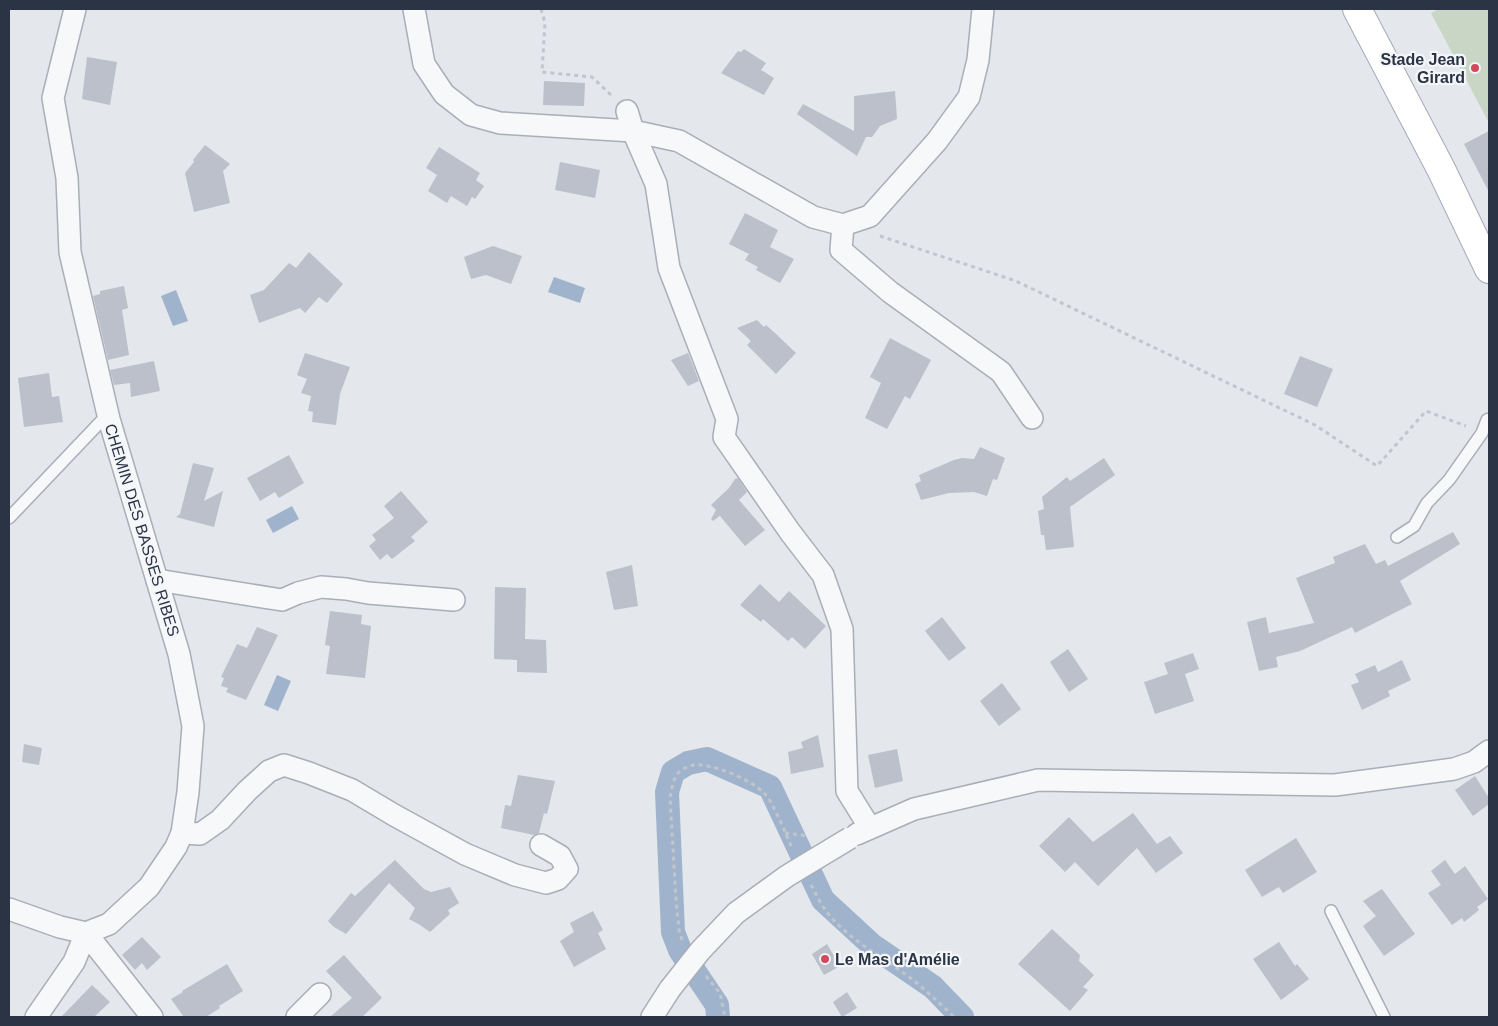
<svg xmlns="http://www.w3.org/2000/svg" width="1498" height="1026" font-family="Arial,sans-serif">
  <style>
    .green { fill: #c9d6c5 }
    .water { fill: #9fb4cc }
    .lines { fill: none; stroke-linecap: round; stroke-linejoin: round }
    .canal { stroke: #9fb4cc; stroke-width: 24 }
    .building { fill: #bbc0ca }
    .service-casing { stroke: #a9aeb7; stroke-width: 14 }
    .minor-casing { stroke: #a9aeb7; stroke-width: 24 }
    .primary-casing { stroke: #a3abb8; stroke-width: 30 }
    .path { stroke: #c2c5cb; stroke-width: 3; stroke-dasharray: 4 4; stroke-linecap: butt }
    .service { stroke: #f7f8fa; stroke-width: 11 }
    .minor { stroke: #f7f8fa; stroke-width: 21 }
    .primary { stroke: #fff; stroke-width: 28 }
    .minor-bridge-casing { stroke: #a9aeb7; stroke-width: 24; stroke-linecap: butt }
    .minor-bridge { stroke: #f7f8fa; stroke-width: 21 }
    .poi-dot { fill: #d1495b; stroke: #f4f6f9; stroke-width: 2 }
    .labels { text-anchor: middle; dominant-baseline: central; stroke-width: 4.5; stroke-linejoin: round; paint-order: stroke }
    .poi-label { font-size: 16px; font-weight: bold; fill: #2b3445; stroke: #f4f6f9; text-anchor: end }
    .street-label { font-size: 16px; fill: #2b3445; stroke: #f4f6f9 }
  </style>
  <rect width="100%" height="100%" fill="#e4e7ec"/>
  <polygon class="green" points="1439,9 1489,9 1489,123 1431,13"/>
  <g class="water">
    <polygon points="554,277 585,288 580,303 548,292"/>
    <polygon points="176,290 188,321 173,326 161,296"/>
    <polygon points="292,506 299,519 273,533 266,520"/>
    <polygon points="277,675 291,681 278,711 264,705"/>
  </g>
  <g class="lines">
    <polyline class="canal" points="718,1017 717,1005 680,950 673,932 667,792 673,772 688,763 707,759 770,787 823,900 873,946 933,987 962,1017"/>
  </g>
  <g class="building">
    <polygon points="744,49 766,63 761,70 774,78 764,95 721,73 738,51 741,52"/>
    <polygon points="87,57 117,62 110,105 82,99"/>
    <polygon points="544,81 585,83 584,106 543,105"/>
    <polygon points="895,91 897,119 880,126 872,137 866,137 857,156 797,114 803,104 854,131 854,96"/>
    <polygon points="1489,131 1489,192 1464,144"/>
    <polygon points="205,145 230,164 223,171 230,203 194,212 185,173 194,162 193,160"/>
    <polygon points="439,147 480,173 476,180 484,186 475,199 472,197 467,206 451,196 447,203 428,191 437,175 426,168"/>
    <polygon points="560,162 600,170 595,198 555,190"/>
    <polygon points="745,213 778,230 770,247 794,259 780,283 756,270 758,267 745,260 749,254 729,244"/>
    <polygon points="493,246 522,256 511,284 486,275 471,279 464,257"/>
    <polygon points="309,252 343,284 327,303 319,297 305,313 300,308 259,323 250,295 264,290 289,263 296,268"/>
    <polygon points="124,286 128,308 122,310 129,355 108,360 93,296 100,294 100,291"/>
    <polygon points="757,320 764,327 766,325 775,333 796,353 776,374 747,345 751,341 737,328"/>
    <polygon points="890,338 931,360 910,399 905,396 887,429 865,418 881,383 870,377"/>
    <polygon points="305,353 350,367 340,394 336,425 312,422 313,412 308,411 311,396 301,393 307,379 297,375"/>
    <polygon points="688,353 699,381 688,386 671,360"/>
    <polygon points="1300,356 1333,369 1317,407 1284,394"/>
    <polygon points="154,361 160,391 131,397 130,383 114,385 110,370"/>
    <polygon points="49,373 52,397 59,396 63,422 24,427 18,378"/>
    <polygon points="980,447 1005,458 997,480 993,479 987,496 974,492 949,493 921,500 915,484 921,481 919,475 954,460 962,458 974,459"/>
    <polygon points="289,455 304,483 279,498 275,492 260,501 247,478"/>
    <polygon points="1104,458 1115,475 1070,507 1074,547 1046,550 1044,535 1041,535 1038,511 1044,509 1042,497 1067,477 1070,481"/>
    <polygon points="193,463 214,468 204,501 223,491 214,527 176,517 180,514"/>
    <polygon points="738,478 747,492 739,500 765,530 745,546 720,516 721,515 713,521 711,519 716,510 711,505 729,488 735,479"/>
    <polygon points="401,491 428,522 411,537 415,541 392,559 387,554 380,560 369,546 376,540 372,535 394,518 384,506"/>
    <polygon points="1453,532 1460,544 1400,581 1412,604 1355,633 1352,627 1300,651 1276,657 1278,667 1259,671 1247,622 1266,617 1269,633 1314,623 1296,578 1335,563 1333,557 1365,544 1376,564 1385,560 1388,566"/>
    <polygon points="632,565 638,606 614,610 606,572"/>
    <polygon points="760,584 779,602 789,591 826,626 805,649 792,637 788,641 763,619 761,622 740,605"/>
    <polygon points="495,587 526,588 525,639 546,640 547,673 517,672 517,660 494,659"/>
    <polygon points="330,611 362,615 361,624 371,626 365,678 326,674 330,646 325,645"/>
    <polygon points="942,617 966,648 949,661 925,631"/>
    <polygon points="257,627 278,635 246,700 226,692 228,688 221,686 224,678 221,677 237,644 247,648"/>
    <polygon points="1068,649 1088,679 1069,692 1050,662"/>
    <polygon points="1193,653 1199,669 1185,674 1194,701 1155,714 1144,682 1168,674 1164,663"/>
    <polygon points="1402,660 1411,680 1388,691 1390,696 1362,710 1351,685 1359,682 1355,674 1375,665 1378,672"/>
    <polygon points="1002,683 1021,709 999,726 980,701"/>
    <polygon points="818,735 824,767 791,774 788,752 803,748 801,742"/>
    <polygon points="24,744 42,748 39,765 22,762"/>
    <polygon points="897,749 903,781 875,788 868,755"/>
    <polygon points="518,775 555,781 547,814 544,813 539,833 534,835 501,828 505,805 511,806"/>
    <polygon points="1475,776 1489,798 1489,804 1473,816 1455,790"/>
    <polygon points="1133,813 1157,844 1170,836 1183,853 1156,873 1137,848 1098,886 1075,862 1065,872 1039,846 1069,817 1093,842"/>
    <polygon points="1296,838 1317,872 1283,893 1279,887 1262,897 1245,870"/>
    <polygon points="395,860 424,889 431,892 450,887 459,903 448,910 450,914 430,932 420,925 409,919 415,908 389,883 346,934 334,927 328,921 351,893 355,896"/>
    <polygon points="1445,860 1455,874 1465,866 1488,899 1477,907 1479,910 1464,922 1462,918 1452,925 1428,893 1441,885 1431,871"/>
    <polygon points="1382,889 1415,934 1384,956 1363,926 1376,916 1363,901"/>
    <polygon points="593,911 603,930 598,933 606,949 574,967 560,941 574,932 570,923"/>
    <polygon points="1052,929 1080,955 1079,961 1094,975 1083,987 1088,990 1070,1011 1018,964"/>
    <polygon points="142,937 161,957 147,970 142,963 135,970 122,955"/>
    <polygon points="1279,942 1295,966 1297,964 1309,979 1281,1000 1253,959"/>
    <polygon points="827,944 840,966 824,975 812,954"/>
    <polygon points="344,955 382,998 362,1017 330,1017 352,998 326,971"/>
    <polygon points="227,964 243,991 219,1006 220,1008 206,1017 184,1017 171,999 183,992 182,991"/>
    <polygon points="92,985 110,1002 94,1017 61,1017"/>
    <polygon points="847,992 857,1008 842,1017 833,1002"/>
  </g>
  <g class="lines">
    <defs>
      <g id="service">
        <polyline points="9,518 107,415"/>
        <polyline points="1397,537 1414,526 1427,503 1449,480 1482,433 1487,420 1489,419"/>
        <polyline points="1331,911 1384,1017"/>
      </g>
      <g id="minor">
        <polyline points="414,9 424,64 444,94 471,115 500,123 633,131 679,141 813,217 843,225 870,216 937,141 969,97 978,60 983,9"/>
        <polyline points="627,111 633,131 656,184 669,268 727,419 724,437 790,532 823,575 842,629 847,791 870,828"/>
        <polyline points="843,225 841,250 890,292 1001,372 1032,418"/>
        <polyline points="157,580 282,600 298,593 321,587 346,589 368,593 454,600"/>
        <polyline points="182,833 200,834 220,820 247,791 269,771 284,765 309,773 352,790 394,815 465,854 515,875 546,883 558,879 567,869 560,856 541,845"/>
        <polyline points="857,834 914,809 1038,780 1335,785 1454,769 1474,762 1489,751"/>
        <polyline points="9,909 60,927 86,933 109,924 149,887 176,847 182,833 188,792 193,726 179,654 109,419 70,252 67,178 53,98 75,9"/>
        <polyline points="36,1017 74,962 86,933 152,1017"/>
        <polyline points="297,1017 320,994"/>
        <polyline points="652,1017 670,989"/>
      </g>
      <polyline id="primary" points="1357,9 1441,169 1489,269"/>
    </defs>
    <use href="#service" class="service-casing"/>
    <use href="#minor" class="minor-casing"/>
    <use href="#primary" class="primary-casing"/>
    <g class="path">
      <polyline points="541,9 545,23 542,72 592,77 612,96"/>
      <polyline points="880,236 1016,281 1315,425 1377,466 1426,411 1466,426"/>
      <polyline points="785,833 808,836"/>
      <path d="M811,885c3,5 6,11 9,17 19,32 56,51 85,72 18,13 33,28 49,43"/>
      <path d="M682,940l-3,-10 -3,-30 -6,-103c2,-8 3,-19 9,-25 5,-5 16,-8 22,-7 19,2 50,15 63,28 9,8 22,42 28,55"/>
      <polyline points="706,976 720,993 725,1017"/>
    </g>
    <use href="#service" class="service"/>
    <use href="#minor" class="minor"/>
    <use href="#primary" class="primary"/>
    <defs>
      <polyline id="minor-bridge" points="670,989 700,951 736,913 787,876 850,838"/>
    </defs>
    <use href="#minor-bridge" class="minor-bridge-casing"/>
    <use href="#minor-bridge" class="minor-bridge"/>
  </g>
  <g class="poi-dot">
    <circle cx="1475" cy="68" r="5"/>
    <circle cx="825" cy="959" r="5"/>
  </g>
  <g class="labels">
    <g class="poi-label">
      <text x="1465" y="59">Stade Jean<tspan x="1465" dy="18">Girard</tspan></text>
      <text x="835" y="959" text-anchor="start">Le Mas d'Amélie</text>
    </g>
    <g class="street-label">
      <text transform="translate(142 530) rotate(73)">CHEMIN DES BASSES RIBES</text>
    </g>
  </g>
  <rect width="1498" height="1026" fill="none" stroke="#2b3445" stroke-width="20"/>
</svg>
